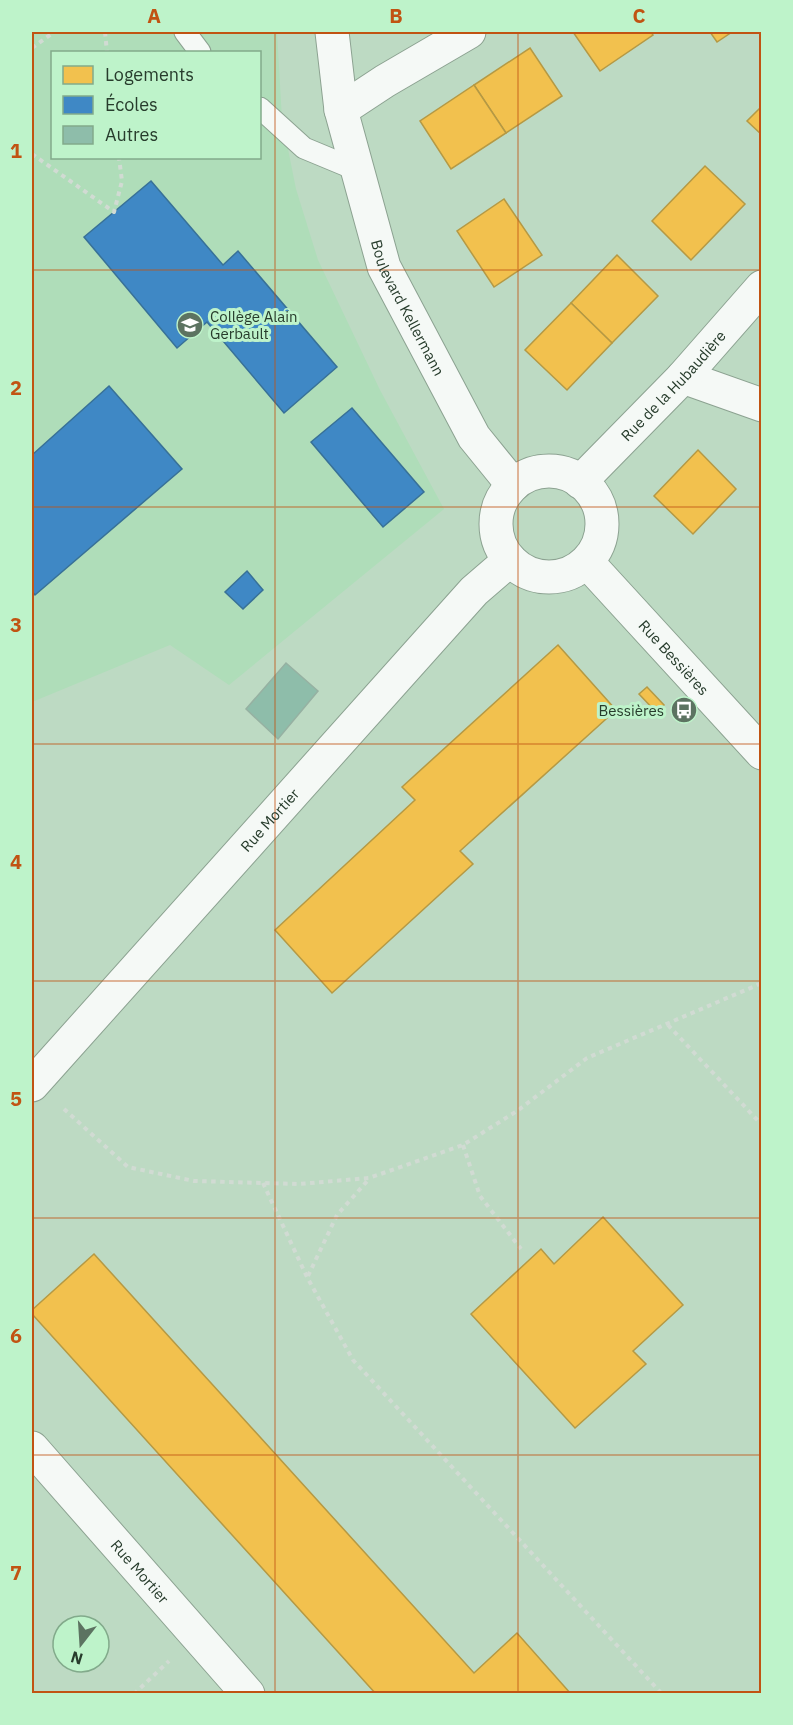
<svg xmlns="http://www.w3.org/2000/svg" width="793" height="1725" font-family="'IBM Plex Sans',sans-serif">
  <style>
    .built { fill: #afddb9; fill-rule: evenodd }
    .homes { fill: #f2c14e; stroke: #b59944; stroke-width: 1.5 }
    .schools { fill: #3f88c5; stroke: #387197; stroke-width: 1.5 }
    .building { fill: #8ebdaa; stroke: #96b1a2; stroke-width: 1.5 }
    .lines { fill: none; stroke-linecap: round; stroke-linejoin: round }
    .lane-casing { stroke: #8ca291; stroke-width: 23 }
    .street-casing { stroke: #8ca291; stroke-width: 35 }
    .secondary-casing { stroke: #8ca291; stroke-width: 35 }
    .path { stroke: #d1dbd3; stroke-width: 4; stroke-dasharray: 4.5 4.5; stroke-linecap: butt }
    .lane { stroke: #f5f9f6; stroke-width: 21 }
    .street { stroke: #f5f9f6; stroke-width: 33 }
    .secondary { stroke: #f5f9f6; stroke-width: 33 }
    .grid { fill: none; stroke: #c15312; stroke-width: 1.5; stroke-opacity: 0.55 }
    .labels { text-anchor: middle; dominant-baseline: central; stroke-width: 6; stroke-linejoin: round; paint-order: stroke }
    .street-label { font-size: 15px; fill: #273c2c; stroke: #bef3ca }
    .poi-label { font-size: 15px; fill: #273c2c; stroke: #bef3ca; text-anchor: start }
    .neatline { fill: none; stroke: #c15312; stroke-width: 2 }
    .grid-label { font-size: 20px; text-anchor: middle; font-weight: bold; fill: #c15312 }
  </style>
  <rect width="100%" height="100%" fill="#bddac3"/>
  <path class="built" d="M32,32h245l5,87 14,70 22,71 62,130 64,119 -215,176 -59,-40 -138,57zM52,52h208v106h-208z"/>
  <g class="homes">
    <polygon points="573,32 651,32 653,35 600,71"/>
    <polygon points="710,32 732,32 717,42"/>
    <polygon points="530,48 562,96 506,133 474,85"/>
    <polygon points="474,85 506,133 451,169 420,121"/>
    <polygon points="762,106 762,135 747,121"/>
    <polygon points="705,166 745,204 691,260 652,221"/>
    <polygon points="504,199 542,255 494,287 457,231"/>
    <polygon points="617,255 658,296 612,343 571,303"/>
    <polygon points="571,303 612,343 567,390 525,350"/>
    <polygon points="698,450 736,489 693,534 654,496"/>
    <polygon points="558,645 616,710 460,851 473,864 332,993 275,930 415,800 402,787"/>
    <polygon points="647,687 664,705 656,712 639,694"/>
    <polygon points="603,1217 683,1305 633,1351 646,1364 575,1428 471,1314 541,1249 554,1264"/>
    <polygon points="94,1254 474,1673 517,1633 571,1694 376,1694 32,1314 32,1310"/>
  </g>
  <g class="schools">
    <polygon points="151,181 223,265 238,251 337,367 284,413 207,322 177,348 84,237"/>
    <polygon points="109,386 182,469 35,595 32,591 32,455"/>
    <polygon points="352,408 424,492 383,527 311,442"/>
    <polygon points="247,571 263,590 243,609 225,592"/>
  </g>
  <polygon class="building" points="286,663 318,691 278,739 246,709"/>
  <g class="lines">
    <defs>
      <g id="lane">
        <polyline points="185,32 200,52"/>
        <polyline points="260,108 304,148 357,170"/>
      </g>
      <g id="street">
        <polyline points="341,110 385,81 469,32"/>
        <polyline points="683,377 762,405"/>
        <path id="s1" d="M580,482l103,-105 79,-90"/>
        <path id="s2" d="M32,1085l442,-494 36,-31"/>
        <path id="s3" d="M32,1448l216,246"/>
      </g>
      <g id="secondary">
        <path id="s4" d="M332,32l9,78 43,157 90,170 39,48"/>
        <circle cx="549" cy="524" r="53"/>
        <path id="s5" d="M587,562l175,191"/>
      </g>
    </defs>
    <use href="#lane" class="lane-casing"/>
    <use href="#street" class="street-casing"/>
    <use href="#secondary" class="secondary-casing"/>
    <g class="path">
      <polyline points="105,32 107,52"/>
      <polyline points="32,48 54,32"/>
      <polyline points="32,154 114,212 122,181 119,158"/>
      <polyline points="668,1025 762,1125"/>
      <polyline points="64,1109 128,1167 194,1181 299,1184 369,1178 463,1145 517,1111 587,1058 762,983"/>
      <polyline points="463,1145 480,1196 521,1249"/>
      <polyline points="263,1183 307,1277 353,1360 662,1694"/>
      <polyline points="308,1276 337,1215 369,1179"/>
      <polyline points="134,1694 169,1661"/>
    </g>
    <use href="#lane" class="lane"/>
    <use href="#street" class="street"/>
    <use href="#secondary" class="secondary"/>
  </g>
  <path class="grid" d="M275,32v1662M518,32v1662M32,270h730M32,507h730M32,744h730M32,981h730M32,1218h730M32,1455h730"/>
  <defs>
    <symbol id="school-disc" viewBox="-11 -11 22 22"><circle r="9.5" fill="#5c7361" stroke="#bef3ca"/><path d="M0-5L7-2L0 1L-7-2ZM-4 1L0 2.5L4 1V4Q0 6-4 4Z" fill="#fff"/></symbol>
    <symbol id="bus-disc" viewBox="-11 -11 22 22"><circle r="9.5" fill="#5c7361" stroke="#bef3ca"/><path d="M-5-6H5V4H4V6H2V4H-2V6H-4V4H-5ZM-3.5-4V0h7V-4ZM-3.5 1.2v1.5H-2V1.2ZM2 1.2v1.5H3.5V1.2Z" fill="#fff"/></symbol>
  </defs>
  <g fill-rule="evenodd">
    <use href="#school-disc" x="175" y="310" width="30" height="30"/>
    <use href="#bus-disc" x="669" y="695" width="30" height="30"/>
  </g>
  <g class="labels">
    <g class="street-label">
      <text stroke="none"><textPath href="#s4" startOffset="288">Boulevard Kellermann</textPath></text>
      <text stroke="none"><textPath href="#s1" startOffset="134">Rue de la Hubaudière</textPath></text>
      <text stroke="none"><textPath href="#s5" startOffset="129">Rue Bessières</textPath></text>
      <text stroke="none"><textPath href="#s2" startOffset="356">Rue Mortier</textPath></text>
      <text stroke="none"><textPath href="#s3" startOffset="164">Rue Mortier</textPath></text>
    </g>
    <g class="poi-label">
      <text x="210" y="316">Collège Alain<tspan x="210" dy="17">Gerbault</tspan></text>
      <text x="664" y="710" text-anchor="end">Bessières</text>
    </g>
  </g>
  <rect width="793" height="1725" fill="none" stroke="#bef3ca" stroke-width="66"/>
  <rect x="51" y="51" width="210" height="108" fill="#bef3ca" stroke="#82aa8b" stroke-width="1.5"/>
  <rect x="63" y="66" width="30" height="18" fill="#f2c14e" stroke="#82aa8b" stroke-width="1.5"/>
  <text x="105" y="81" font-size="18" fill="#273c2c">Logements</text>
  <rect x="63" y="96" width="30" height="18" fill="#3f88c5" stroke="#82aa8b" stroke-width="1.5"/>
  <text x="105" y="111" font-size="18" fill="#273c2c">Écoles</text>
  <rect x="63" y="126" width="30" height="18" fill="#8ebdaa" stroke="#82aa8b" stroke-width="1.5"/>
  <text x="105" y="141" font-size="18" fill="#273c2c">Autres</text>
  <g transform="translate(81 1644) rotate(197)"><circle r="28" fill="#bef3ca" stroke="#82aa8b" stroke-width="1.5"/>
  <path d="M0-4.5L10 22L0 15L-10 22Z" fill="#5c7361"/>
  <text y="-9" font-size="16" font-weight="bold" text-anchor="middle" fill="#273c2c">N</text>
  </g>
  <rect x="33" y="33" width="727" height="1659" class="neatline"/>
  <g class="grid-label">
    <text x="154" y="23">A</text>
    <text x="396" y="23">B</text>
    <text x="639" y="23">C</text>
    <text x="16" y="158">1</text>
    <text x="16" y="395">2</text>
    <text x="16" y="632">3</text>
    <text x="16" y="869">4</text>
    <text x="16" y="1106">5</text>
    <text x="16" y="1343">6</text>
    <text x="16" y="1580">7</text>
  </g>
</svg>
